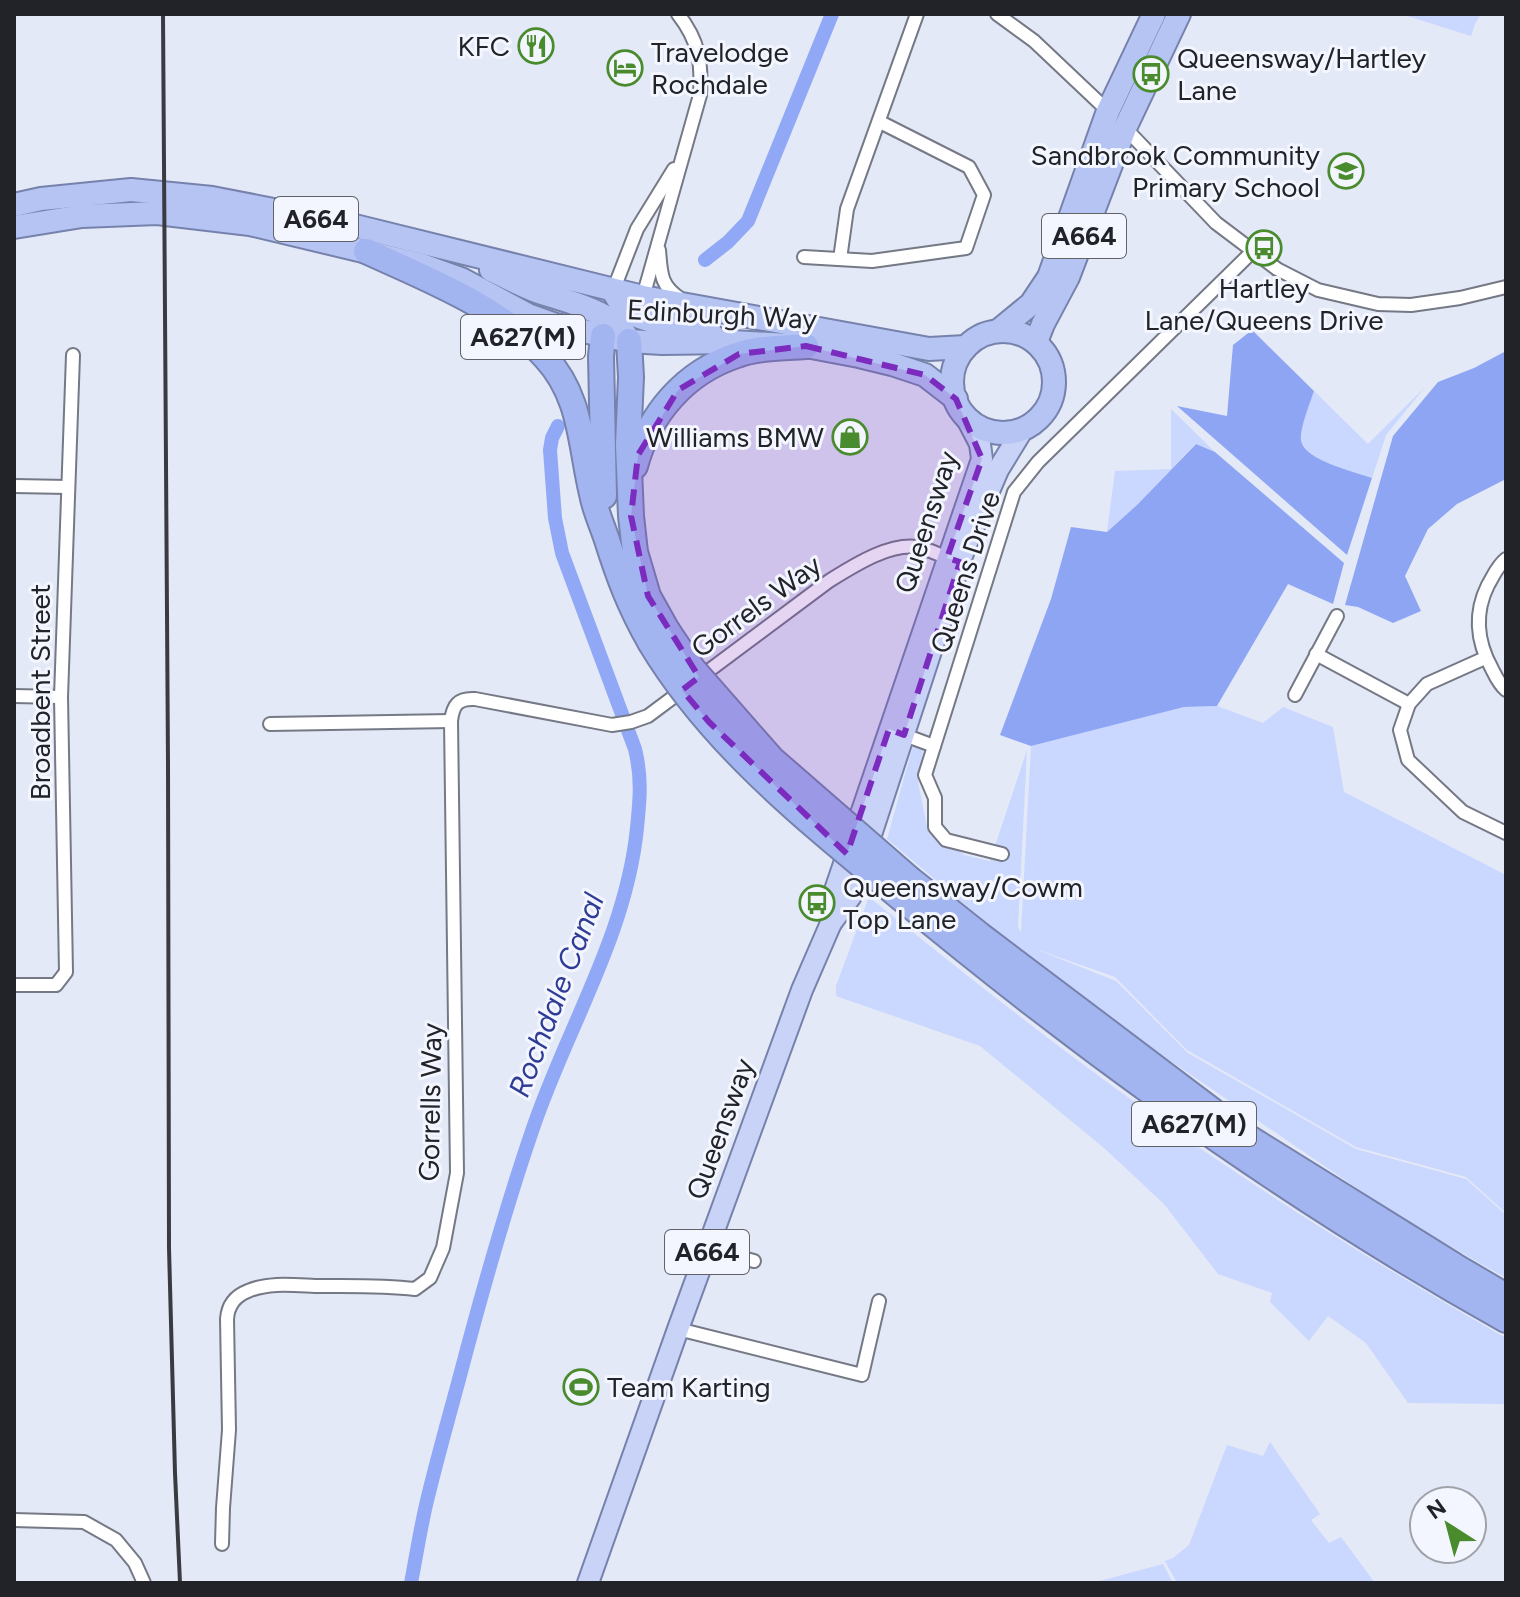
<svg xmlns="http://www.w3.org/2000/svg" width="1520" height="1597" font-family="Figtree,sans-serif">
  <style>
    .green { fill: #cad7fe }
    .forest { fill: #8ea5f4 }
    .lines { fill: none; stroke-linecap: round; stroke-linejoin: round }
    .canal { stroke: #91a8f7; stroke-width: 14 }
    .minor-casing { stroke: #757985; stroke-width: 16 }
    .primary-casing { stroke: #7682ab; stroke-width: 24 }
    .trunk-casing { stroke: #7682ab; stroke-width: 26 }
    .motorway-casing { stroke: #7682ab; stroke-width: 28 }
    .minor { stroke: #fff; stroke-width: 12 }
    .primary { stroke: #c8d3f7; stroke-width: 20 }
    .trunk { stroke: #b6c4f4; stroke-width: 22 }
    .motorway { stroke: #a3b5f1; stroke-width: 24 }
    .rail { stroke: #393b41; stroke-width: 4 }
    .motorway-bridge-casing { stroke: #7682ab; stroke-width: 28; stroke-linecap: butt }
    .motorway-bridge { stroke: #a3b5f1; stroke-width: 24 }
    .marked { fill: #7b2cbf; fill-opacity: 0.2; stroke: #7b2cbf; stroke-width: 6; stroke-dasharray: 16 10; stroke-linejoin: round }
    .labels { text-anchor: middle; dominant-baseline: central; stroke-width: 6; stroke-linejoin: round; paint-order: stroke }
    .shield { fill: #f3f6ff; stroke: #606268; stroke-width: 2 }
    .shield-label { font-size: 26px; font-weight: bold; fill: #212328 }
    .poi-label { font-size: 28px; fill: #212328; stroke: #f3f6ff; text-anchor: start }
    .street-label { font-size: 28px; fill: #212328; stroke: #f3f6ff }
    .water-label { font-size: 30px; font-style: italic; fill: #2e3c96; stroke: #f3f6ff }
  </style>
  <rect width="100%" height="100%" fill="#e4e9f7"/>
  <g class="green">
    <polygon points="1401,14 1481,14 1475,24 1471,36"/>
    <path d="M1425,387l-39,48 -14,43c-17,-6 -69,-18 -71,-38 -1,-12 9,-37 13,-49l54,53z"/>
    <polygon points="1171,409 1215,452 1195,444 1137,505 1107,532 1115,471 1171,469"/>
    <polygon points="1217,706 1263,723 1283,707 1333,727 1344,792 1506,875 1506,1213 1466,1177 1356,1147 1187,1050 1115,977 1030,947 1116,981 1188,1053 1356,1149 1466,1179 1506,1215 1506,1278 1399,1217 1159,1053 1033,962 887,839 913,746 923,749 918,782 927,826 964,855 990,861 1027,750 1018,927 1021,932 1031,746 1184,707"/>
    <path d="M869,897c110,89 221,176 338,256 97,66 197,127 299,185v65l-2,1 -96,-1 -42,-60 -38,-27 -19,25 -39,-39 2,-9 -54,-19 -54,-70 -60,-56 -124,-102 -144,-50v-10z"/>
    <polygon points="1270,1442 1320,1514 1311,1520 1329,1543 1341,1537 1375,1583 1177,1583 1165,1561 1173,1558 1189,1545 1227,1445 1263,1456"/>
    <polygon points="1163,1564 1173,1583 1092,1583"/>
  </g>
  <g class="forest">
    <path d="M1252,330l62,61c-4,12 -14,37 -13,49 2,20 54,32 71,38l-25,77 -170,-149 50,10 6,-71z"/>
    <polygon points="1506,351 1506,479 1457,504 1428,529 1405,576 1421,611 1393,623 1358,607 1345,605 1393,436 1438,382 1474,368"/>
    <polygon points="1196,444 1215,452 1344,563 1333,604 1288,584 1217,706 1184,707 1031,746 1000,735 1051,599 1071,527 1107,532 1137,505"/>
  </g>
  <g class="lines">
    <g class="canal">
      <polyline points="705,260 728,242 748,221 832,14"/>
      <path d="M411,1583c5,-26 9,-52 15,-78 12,-51 27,-102 40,-152 20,-75 41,-149 66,-222 34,-102 94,-194 105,-303 3,-30 5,-50 -2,-79l-73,-196 -7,-35 -5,-68 2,-12 6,-12"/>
    </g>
    <defs>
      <g id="minor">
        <polyline points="997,14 1034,41 1108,111"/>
        <polyline points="1125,128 1216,223 1277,269 1318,290 1378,304 1411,305 1460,298 1506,287"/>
        <path d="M659,250c2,23 1,36 22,49"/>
        <polyline points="804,257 872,261 966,248 984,195 969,167 880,122"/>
        <polyline points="840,259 847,209 917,14"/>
        <polyline points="613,291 637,229 674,169"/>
        <path d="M643,297l57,-202c2,-33 -1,-54 -22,-81"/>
        <polyline points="14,486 68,487"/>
        <path d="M1506,559c-9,7 -12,16 -18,26 -14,28 -11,57 4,84 4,8 7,15 14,21"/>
        <polyline points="1316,654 1409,704"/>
        <polyline points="1485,658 1427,684 1409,704 1400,730 1408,760 1463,812 1506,833"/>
        <polyline points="1295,695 1337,616"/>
        <polyline points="14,696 61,697"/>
        <polyline points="270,724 451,721"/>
        <polyline points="899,733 934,746"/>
        <polyline points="1002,854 946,840 935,827 935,798 925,775 1014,492 1038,462 1253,251"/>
        <polyline points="14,985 56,985 66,972 61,697 73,355"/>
        <polyline points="708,1249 754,1261"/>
        <polyline points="678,1329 862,1375 879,1301"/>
        <polyline points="14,1520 84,1522 116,1540 135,1563 144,1583"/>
        <path d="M222,1544l1,-36 6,-78 -2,-111c1,-14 8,-23 21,-28 20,-9 46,-6 67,-5 34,0 67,-1 100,3l15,-11 13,-30 14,-75 -6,-452c2,-16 7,-23 24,-22l137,26 19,-3 17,-6 181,-135c24,-15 64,-41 93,-33 10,3 20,8 29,11"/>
      </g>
      <g id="primary">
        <polyline points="831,923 833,896 982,459 980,444 965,415"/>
        <polyline points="588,1583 678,1329 802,990 831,923 851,896 965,547 998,470 1023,429"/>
      </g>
      <g id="trunk">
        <polyline points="14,205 41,199 131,190 212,198 355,226 643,297 929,349 966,347"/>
        <polyline points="14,227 82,216 157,213 250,224 422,265 461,279 528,315 556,325 629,341 662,343 733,342 806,346 859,356 892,364 925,375 956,399"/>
        <path d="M491,270c13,6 26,13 40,19 30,12 84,20 98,52"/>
        <path d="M613,291c18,34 42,29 75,37 8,2 16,5 24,7"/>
        <polyline points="998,331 1031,304 1049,277 1108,111 1154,14"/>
        <circle cx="1003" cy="382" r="51"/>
        <polyline points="1036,342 1043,324 1068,277 1125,128 1179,14"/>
      </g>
      <g id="motorway">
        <path d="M366,251c61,28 132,55 179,106 37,40 35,87 47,137 3,16 10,31 15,46 12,38 23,67 43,102"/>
        <polyline points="603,336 601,356 604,496"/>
        <polyline points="629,341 631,377 628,445 631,516 635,552 648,596 667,630"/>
        <path d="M635,466c14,-52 50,-94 102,-111 22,-8 46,-7 69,-9"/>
        <polyline points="911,880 980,935 1246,1136 1455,1266 1506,1296"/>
        <path d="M902,899c189,157 389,301 604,421"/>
      </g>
    </defs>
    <use href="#minor" class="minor-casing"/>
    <use href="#primary" class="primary-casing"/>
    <use href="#trunk" class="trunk-casing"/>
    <use href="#motorway" class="motorway-casing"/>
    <use href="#minor" class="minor"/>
    <use href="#primary" class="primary"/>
    <use href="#trunk" class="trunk"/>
    <use href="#motorway" class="motorway"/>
    <polyline class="rail" points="163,14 168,763 169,1248 175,1473 180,1583"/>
    <defs>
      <g id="motorway-bridge">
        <polyline points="667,630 693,669 772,759 911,880"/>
        <path d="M650,642c62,104 160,181 252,257"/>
      </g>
    </defs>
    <use href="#motorway-bridge" class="motorway-bridge-casing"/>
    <use href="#motorway-bridge" class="motorway-bridge"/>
  </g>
  <path class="marked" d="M806,346l119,29 31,24 26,60 -35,99 13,4 -56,173 -15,-6 -42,125 -138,-132 -27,-32 17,-13 -51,-81 -17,-80 7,-61 40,-65 61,-36z"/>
  <defs>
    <symbol id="restaurant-ring" viewBox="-11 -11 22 22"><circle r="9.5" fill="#f3f6ff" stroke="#4a8b2e" stroke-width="1.5"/><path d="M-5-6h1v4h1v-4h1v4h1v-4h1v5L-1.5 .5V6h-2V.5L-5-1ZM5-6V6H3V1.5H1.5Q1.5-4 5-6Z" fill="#4a8b2e"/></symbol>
    <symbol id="hotel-ring" viewBox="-11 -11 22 22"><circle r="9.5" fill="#f3f6ff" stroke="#4a8b2e" stroke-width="1.5"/><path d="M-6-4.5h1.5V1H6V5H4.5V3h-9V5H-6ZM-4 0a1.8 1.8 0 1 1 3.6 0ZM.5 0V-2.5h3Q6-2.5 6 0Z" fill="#4a8b2e"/></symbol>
    <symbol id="bus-ring" viewBox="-11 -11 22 22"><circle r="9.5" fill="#f3f6ff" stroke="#4a8b2e" stroke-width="1.5"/><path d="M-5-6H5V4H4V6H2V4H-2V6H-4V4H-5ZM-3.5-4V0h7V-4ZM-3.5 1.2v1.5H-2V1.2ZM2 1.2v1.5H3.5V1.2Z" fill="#4a8b2e"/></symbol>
    <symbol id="school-ring" viewBox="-11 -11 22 22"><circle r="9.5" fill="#f3f6ff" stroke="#4a8b2e" stroke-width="1.5"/><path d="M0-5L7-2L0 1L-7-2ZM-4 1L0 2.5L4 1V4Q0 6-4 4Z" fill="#4a8b2e"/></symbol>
    <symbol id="shop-ring" viewBox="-11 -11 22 22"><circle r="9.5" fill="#f3f6ff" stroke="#4a8b2e" stroke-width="1.5"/><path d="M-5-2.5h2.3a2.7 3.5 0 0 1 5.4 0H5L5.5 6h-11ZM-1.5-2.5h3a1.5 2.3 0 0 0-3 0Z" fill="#4a8b2e"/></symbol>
    <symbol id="stadium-ring" viewBox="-11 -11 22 22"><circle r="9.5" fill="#f3f6ff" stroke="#4a8b2e" stroke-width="1.5"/><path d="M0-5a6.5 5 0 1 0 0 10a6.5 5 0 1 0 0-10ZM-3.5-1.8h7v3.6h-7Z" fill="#4a8b2e"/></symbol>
  </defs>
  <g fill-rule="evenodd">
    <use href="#restaurant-ring" x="516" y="26" width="40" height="40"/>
    <use href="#hotel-ring" x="605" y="48" width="40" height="40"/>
    <use href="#bus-ring" x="1131" y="54" width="40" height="40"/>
    <use href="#school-ring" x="1326" y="151" width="40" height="40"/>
    <use href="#bus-ring" x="1244" y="228" width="40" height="40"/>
    <use href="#shop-ring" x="830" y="417" width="40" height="40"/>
    <use href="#bus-ring" x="797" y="883" width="40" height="40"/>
    <use href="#stadium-ring" x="561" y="1367" width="40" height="40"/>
  </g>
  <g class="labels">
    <g class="shield">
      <rect x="274" y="197" width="84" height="44" rx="6"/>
      <rect x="1042" y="214" width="84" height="44" rx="6"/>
      <rect x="461" y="315" width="124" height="44" rx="6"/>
      <rect x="1132" y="1102" width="124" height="44" rx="6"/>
      <rect x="665" y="1230" width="84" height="44" rx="6"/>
    </g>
    <g class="shield-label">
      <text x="316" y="219">A664</text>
      <text x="1084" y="236">A664</text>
      <text x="523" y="337">A627(M)</text>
      <text x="1194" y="1124">A627(M)</text>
      <text x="707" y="1252">A664</text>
    </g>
    <g class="poi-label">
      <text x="510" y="46" text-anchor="end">KFC</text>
      <text x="651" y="52">Travelodge<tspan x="651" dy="32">Rochdale</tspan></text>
      <text x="1177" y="58">Queensway/Hartley<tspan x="1177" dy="32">Lane</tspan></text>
      <text x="1320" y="155" text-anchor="end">Sandbrook Community<tspan x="1320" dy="32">Primary School</tspan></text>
      <text x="1264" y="288" text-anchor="middle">Hartley<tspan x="1264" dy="32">Lane/Queens Drive</tspan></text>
      <text x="824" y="437" text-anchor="end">Williams BMW</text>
      <text x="843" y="887">Queensway/Cowm<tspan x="843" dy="32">Top Lane</tspan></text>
      <text x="607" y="1387">Team Karting</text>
    </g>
    <g class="street-label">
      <text transform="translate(722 314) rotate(3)">Edinburgh Way</text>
      <text transform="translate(926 522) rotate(-72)">Queensway</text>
      <text transform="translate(965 572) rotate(-72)">Queens Drive</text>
      <text transform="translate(756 606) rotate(-36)">Gorrels Way</text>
      <text transform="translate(40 692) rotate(-90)">Broadbent Street</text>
      <text transform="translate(430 1102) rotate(-89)">Gorrells Way</text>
      <text transform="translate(720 1129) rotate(-70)">Queensway</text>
    </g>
    <g class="water-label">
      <text transform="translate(556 995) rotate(-69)">Rochdale Canal</text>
    </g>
  </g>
  <rect width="1520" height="1597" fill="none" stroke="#212328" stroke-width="32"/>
  <g transform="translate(1448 1525) rotate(324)"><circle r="38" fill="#f3f6ff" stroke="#9fa2a9" stroke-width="2"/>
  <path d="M0-6L14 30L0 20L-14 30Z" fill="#4a8b2e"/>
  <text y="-12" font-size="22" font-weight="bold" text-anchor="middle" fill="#212328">N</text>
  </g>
</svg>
